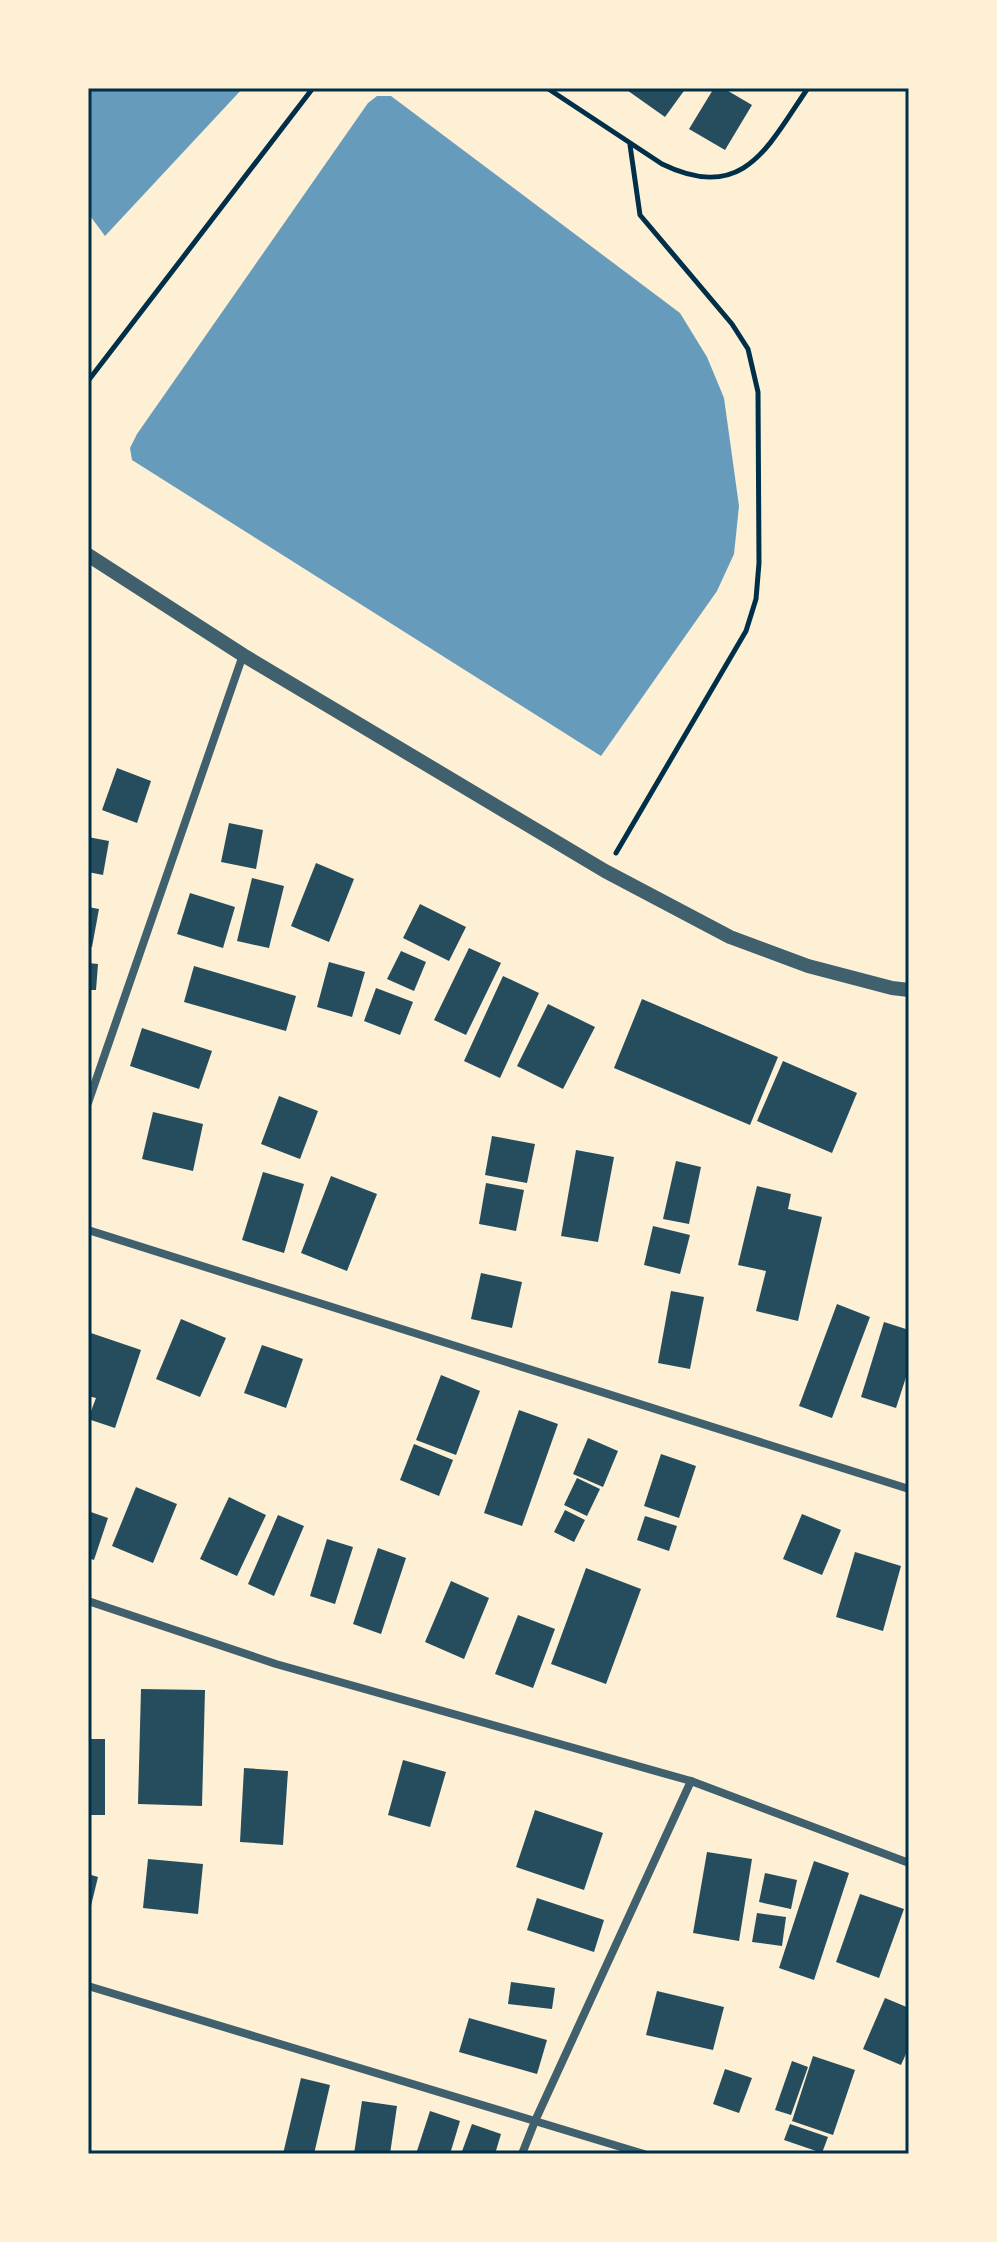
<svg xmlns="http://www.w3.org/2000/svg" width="997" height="2242" font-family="'DM Sans',sans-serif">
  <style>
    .water { fill: #669bbc }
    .building { fill: #264d5e }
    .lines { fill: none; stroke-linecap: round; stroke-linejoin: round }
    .path { stroke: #003049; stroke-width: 5 }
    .minor { stroke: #3f606c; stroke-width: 8 }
    .tertiary { stroke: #3f606c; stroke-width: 14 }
    .neatline { fill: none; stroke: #003049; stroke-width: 3 }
  </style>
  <rect width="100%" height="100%" fill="#fdf0d5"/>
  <g class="water">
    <polygon points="88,88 243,88 105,236 88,213"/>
    <polygon points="377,96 391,96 680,313 707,357 724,398 739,506 734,554 717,591 601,756 132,460 130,448 137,434 368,103"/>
  </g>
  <g class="building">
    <polygon points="624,88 686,88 665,117"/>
    <polygon points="714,88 723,88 752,105 725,150 689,129"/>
    <polygon points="117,768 151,781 137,823 102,810"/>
    <polygon points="229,823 263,830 256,869 221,862"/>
    <polygon points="88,837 109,841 103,875 88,872"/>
    <polygon points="316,863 354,879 329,942 291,926"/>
    <polygon points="252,878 284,886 269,948 237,941"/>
    <polygon points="190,893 235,907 223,948 177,934"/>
    <polygon points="420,904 466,927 449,961 403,938"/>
    <polygon points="88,907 99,909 92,947 88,946"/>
    <polygon points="469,948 501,963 466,1035 434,1020"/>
    <polygon points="401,951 426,962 414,991 387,979"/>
    <polygon points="329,962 365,972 352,1017 317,1007"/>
    <polygon points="88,963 98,964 96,990 88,990"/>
    <polygon points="194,966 296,996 286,1031 184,1002"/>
    <polygon points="503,976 539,993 500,1078 464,1061"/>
    <polygon points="376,988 413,1002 400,1035 364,1021"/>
    <polygon points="642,999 778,1057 750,1125 614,1068"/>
    <polygon points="548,1004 595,1027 563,1089 517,1066"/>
    <polygon points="142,1028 212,1051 199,1089 130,1066"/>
    <polygon points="783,1061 857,1093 832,1153 757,1121"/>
    <polygon points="279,1096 318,1111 300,1159 261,1144"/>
    <polygon points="153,1112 203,1124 193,1171 142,1159"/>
    <polygon points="492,1136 535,1144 527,1183 485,1175"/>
    <polygon points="576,1150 614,1157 598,1242 561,1236"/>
    <polygon points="676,1161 701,1167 689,1224 663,1219"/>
    <polygon points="263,1172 304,1184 284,1253 242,1240"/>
    <polygon points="331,1176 377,1194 347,1271 301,1253"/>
    <polygon points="486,1183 524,1190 516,1231 479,1224"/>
    <polygon points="757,1186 791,1194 788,1209 822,1217 798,1321 756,1311 766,1271 738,1265"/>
    <polygon points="653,1226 690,1235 680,1274 644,1265"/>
    <polygon points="481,1273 522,1282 512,1328 471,1319"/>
    <polygon points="671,1291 704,1297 690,1369 658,1363"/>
    <polygon points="837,1304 870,1317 832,1418 799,1406"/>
    <polygon points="181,1319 226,1338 200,1397 156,1379"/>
    <polygon points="884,1322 909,1330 909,1368 896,1408 861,1397"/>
    <polygon points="88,1332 141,1350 115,1428 88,1419 96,1398 88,1396"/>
    <polygon points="262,1345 303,1359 286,1408 244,1393"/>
    <polygon points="441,1375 480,1391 456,1455 416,1440"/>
    <polygon points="519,1410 558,1424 522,1526 484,1513"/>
    <polygon points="588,1438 618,1451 603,1487 573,1474"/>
    <polygon points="414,1444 453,1460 439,1496 400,1480"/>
    <polygon points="661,1454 696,1466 679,1518 644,1506"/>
    <polygon points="577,1478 600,1489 587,1516 564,1505"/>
    <polygon points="136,1487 177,1504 153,1563 112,1546"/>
    <polygon points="229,1497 266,1515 237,1576 200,1559"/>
    <polygon points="565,1510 585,1520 574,1542 554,1532"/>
    <polygon points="88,1511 108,1518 94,1560 88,1558"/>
    <polygon points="802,1514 841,1530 822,1575 783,1559"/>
    <polygon points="278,1515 304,1526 274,1596 248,1584"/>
    <polygon points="645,1516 677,1526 669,1551 637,1540"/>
    <polygon points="327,1539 353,1547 335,1604 310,1596"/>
    <polygon points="378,1548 406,1558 381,1634 353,1624"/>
    <polygon points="855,1552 901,1566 883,1631 836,1617"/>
    <polygon points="586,1568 641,1589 606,1684 551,1664"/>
    <polygon points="451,1581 489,1598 464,1659 425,1642"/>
    <polygon points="518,1615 555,1629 533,1688 495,1674"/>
    <polygon points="141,1689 205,1690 202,1806 138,1804"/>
    <rect x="88" y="1739" width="17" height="76"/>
    <polygon points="403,1760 446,1772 430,1827 388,1815"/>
    <polygon points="244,1768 288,1771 283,1845 240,1842"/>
    <polygon points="535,1810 603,1833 584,1890 516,1867"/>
    <polygon points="707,1852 752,1859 739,1941 693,1933"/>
    <polygon points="148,1859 203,1864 198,1914 143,1908"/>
    <polygon points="814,1861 849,1873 814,1980 779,1968"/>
    <polygon points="765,1873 797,1880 791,1909 759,1902"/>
    <polygon points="88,1874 98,1877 89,1914 88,1914"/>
    <polygon points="860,1894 904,1909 879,1978 836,1962"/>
    <polygon points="537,1898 604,1920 594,1952 527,1930"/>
    <polygon points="757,1913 786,1917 782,1946 752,1942"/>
    <polygon points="511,1982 555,1988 552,2009 508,2004"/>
    <polygon points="657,1991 724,2007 713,2050 646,2035"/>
    <polygon points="885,1998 909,2008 909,2047 901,2065 863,2049"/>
    <polygon points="469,2018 547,2040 537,2074 459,2052"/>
    <polygon points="813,2056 855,2070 833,2135 792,2121"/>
    <polygon points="792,2061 808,2067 791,2115 775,2110"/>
    <polygon points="725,2069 752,2078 739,2113 713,2104"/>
    <polygon points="301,2078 330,2085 314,2154 283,2154"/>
    <polygon points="362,2101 397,2106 390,2154 354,2154"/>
    <polygon points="430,2111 460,2121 450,2154 416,2154"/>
    <polygon points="472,2124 501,2134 495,2154 461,2154"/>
    <polygon points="790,2124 828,2137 822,2153 784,2140"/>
  </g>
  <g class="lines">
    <g class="path">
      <path d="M547,88l115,76c82,40 106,-18 146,-76"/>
      <polyline points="88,381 313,88"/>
      <polyline points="616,853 746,631 756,599 759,563 758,392 748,349 732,324 640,215 630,145"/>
    </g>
    <g class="minor">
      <polyline points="88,1103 243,655"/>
      <polyline points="88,1230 909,1489"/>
      <polyline points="88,1601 276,1664 691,1781 909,1863"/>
      <polyline points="88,1986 644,2154"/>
      <polyline points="522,2154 535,2121 691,1781"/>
    </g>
    <polyline class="tertiary" points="88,555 243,655 605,871 730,937 808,966 892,988 909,990"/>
  </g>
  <rect width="997" height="2242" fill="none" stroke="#fdf0d5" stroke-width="180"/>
  <rect x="90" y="90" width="817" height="2062" class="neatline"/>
</svg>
